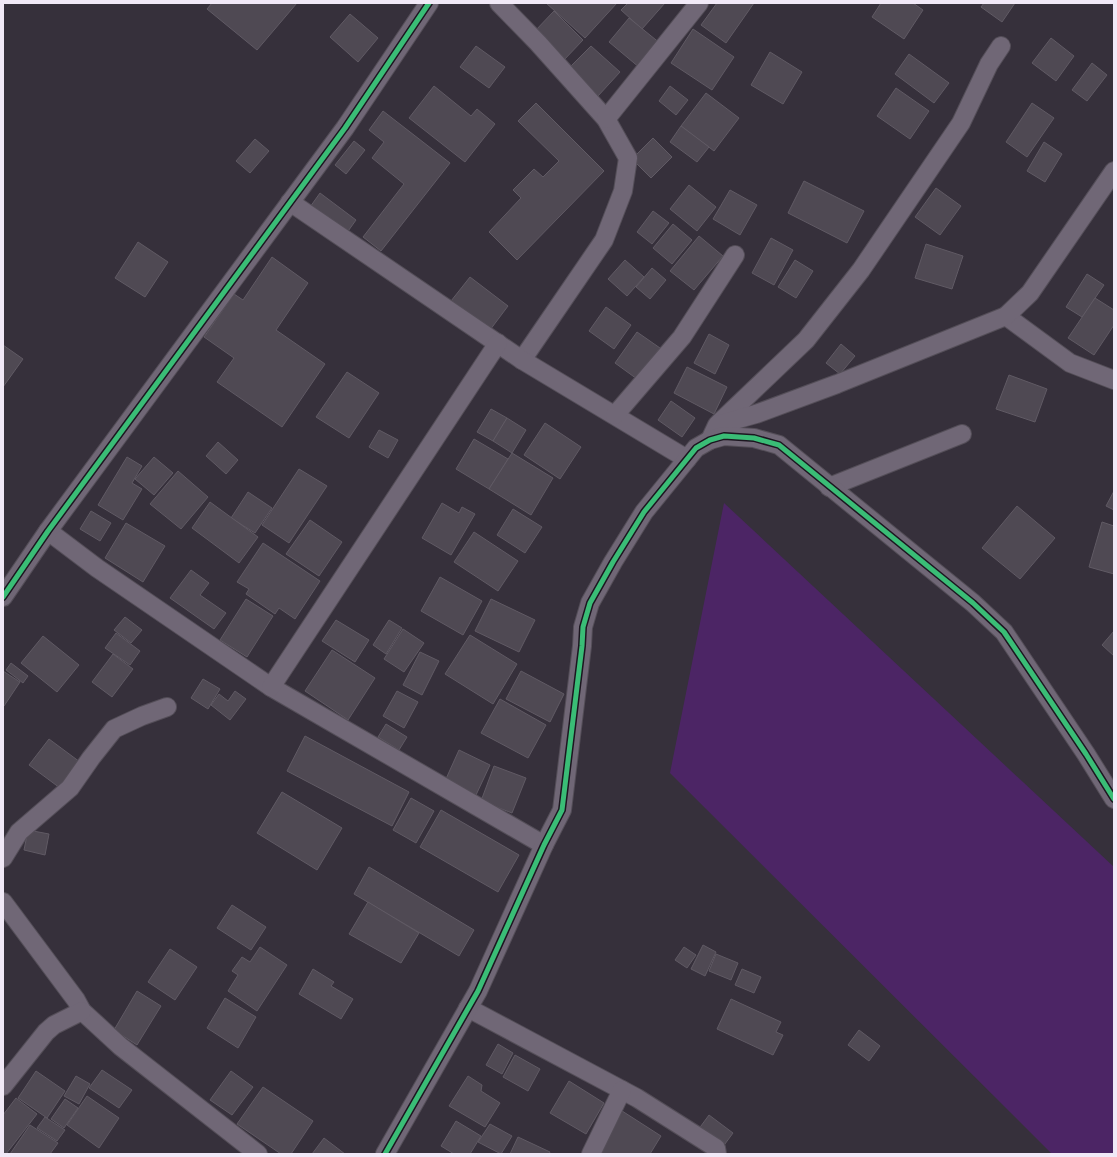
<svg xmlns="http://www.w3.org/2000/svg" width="1117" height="1157" font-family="'Source Sans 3',sans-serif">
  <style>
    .green { fill: #4c2565 }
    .building { fill: #4f4953; stroke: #605a64 }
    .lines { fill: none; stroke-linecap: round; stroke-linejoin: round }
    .minor-casing { stroke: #544e58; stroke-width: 20 }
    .minor { stroke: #706776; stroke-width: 18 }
    .cycleway-casing { stroke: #1c1620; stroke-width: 8 }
    .cycleway { stroke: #3abd76; stroke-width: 5 }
  </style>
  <rect width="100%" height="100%" fill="#36303b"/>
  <polygon class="green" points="724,503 1114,867 1114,1154 1052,1154 670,773"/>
  <g class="building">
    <polygon points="212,3 297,3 257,50 207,9"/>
    <polygon points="546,3 617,3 585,38"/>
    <polygon points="628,3 665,3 642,29 621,10"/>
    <polygon points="717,3 754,3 726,43 701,25"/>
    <polygon points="881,3 913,3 923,10 904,39 872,17"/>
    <polygon points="984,3 1015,3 1002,22 981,7"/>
    <polygon points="554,11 583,40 563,61 534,32"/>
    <polygon points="350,14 378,38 358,62 330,37"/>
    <polygon points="629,18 661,44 640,68 609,42"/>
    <polygon points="693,29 734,57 712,90 671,63"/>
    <polygon points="1051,38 1074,56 1056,81 1032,63"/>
    <polygon points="476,46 505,67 489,88 460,67"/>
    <polygon points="591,46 620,72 598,96 568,69"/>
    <polygon points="770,52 802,72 783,104 751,85"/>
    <polygon points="909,54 949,83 934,103 895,74"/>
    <polygon points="1092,63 1107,75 1087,101 1072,90"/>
    <polygon points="434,86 471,116 477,109 495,124 465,162 409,118"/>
    <polygon points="670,86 688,100 676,115 659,101"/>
    <polygon points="896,88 929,111 910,139 877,116"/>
    <polygon points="706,93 739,118 714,151 681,126"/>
    <polygon points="536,103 604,171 517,260 489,232 521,198 513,190 534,169 543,177 559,161 518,121"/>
    <polygon points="1032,103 1054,118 1027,157 1006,142"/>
    <polygon points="383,111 450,163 381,251 363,237 404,184 372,158 384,142 369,130"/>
    <polygon points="681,126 709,147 697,162 670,142"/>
    <polygon points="653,138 672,157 651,178 632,159"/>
    <polygon points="255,139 269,151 250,173 236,161"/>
    <polygon points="354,141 365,150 346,174 335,165"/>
    <polygon points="1044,142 1062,154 1045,182 1027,171"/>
    <polygon points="804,181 864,211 847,243 788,213"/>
    <polygon points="689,185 716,207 697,231 670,209"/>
    <polygon points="936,188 961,206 940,235 915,217"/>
    <polygon points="730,190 757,205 740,235 713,219"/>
    <polygon points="320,193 356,220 346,234 310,207"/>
    <polygon points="653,211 669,223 652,244 637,232"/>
    <polygon points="673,224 692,240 672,264 653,248"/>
    <polygon points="699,236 723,256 694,290 670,271"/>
    <polygon points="771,238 793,250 774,285 752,273"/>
    <polygon points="138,242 168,262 145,297 115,278"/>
    <polygon points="926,244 963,256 952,289 915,278"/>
    <polygon points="272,257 308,283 276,330 325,364 282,427 217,382 234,358 204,337 234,294 243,300"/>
    <polygon points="625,260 644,277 627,296 608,279"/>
    <polygon points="795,260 813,271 796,298 778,287"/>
    <polygon points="652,268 666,280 650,299 636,287"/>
    <polygon points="1087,274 1104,285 1082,317 1066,307"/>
    <polygon points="470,277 508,306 490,330 451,301"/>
    <polygon points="1095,298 1114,310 1114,325 1094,355 1068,338"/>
    <polygon points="606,307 631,325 614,349 589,331"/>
    <polygon points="637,332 660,348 637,379 615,363"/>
    <polygon points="709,334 729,345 715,374 694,363"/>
    <polygon points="841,344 855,356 840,374 826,363"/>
    <polygon points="3,345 23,359 3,387"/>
    <polygon points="687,367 727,387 714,414 674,393"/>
    <polygon points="347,372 379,393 349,438 316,417"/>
    <polygon points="1009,375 1047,389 1035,422 996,409"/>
    <polygon points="671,401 695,418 682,437 658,420"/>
    <polygon points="491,409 507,418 493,441 477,432"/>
    <polygon points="507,418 526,430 512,453 493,441"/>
    <polygon points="545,423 581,447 560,479 524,455"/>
    <polygon points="379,430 398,440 388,458 369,447"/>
    <polygon points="474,439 508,459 489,489 456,469"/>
    <polygon points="218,442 238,460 226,474 206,456"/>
    <polygon points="512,453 553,478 531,515 489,489"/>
    <polygon points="127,457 142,466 132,483 142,489 123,520 98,505"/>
    <polygon points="154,457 173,473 154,495 135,479"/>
    <polygon points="299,469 327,486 289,543 262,525"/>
    <polygon points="178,471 208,497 181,529 150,504"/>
    <polygon points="1114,491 1114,510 1106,506"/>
    <polygon points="248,492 272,508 255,533 231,518"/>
    <polygon points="210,502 258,537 239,563 192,528"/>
    <polygon points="442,503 459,513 462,507 475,514 451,555 422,538"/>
    <polygon points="1017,506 1055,538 1020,579 982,548"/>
    <polygon points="513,509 542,527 525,553 497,535"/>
    <polygon points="91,511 111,523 100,541 80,529"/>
    <polygon points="310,520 342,542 319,576 286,554"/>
    <polygon points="1102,522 1114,526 1114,574 1089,567"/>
    <polygon points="126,523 165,546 143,582 105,558"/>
    <polygon points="474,532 518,561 498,591 454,562"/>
    <polygon points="263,543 320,581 295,619 279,608 275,614 246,594 249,589 237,582"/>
    <polygon points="191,570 209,583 200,595 226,613 214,629 170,598"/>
    <polygon points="440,577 482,601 463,635 421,611"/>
    <polygon points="246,599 273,616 247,657 220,640"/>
    <polygon points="491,599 535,620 519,652 475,631"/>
    <polygon points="125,617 142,630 131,643 114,630"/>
    <polygon points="336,620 369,640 355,662 322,641"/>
    <polygon points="389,620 402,628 386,654 373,645"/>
    <polygon points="403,629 424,643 404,672 384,659"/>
    <polygon points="1114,631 1114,656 1102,645"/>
    <polygon points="116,633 140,651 130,665 105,648"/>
    <polygon points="470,635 517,664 493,704 445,674"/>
    <polygon points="43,636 79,665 57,692 21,663"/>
    <polygon points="332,650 375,678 348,720 305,691"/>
    <polygon points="420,652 439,661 422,695 403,685"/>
    <polygon points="113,654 133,669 112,697 92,682"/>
    <polygon points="11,663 28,676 23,683 6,670"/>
    <polygon points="3,671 20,682 4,706 3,705"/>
    <polygon points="521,671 564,694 550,722 506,699"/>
    <polygon points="203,679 220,689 208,709 191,698"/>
    <polygon points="235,691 246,699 230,720 211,705 219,694 228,701"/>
    <polygon points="397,691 418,702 404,728 383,716"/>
    <polygon points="500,699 546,725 528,758 481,733"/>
    <polygon points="386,724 407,737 399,750 378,737"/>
    <polygon points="305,736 409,792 392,826 287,771"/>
    <polygon points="49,739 80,762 60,788 29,765"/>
    <polygon points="459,750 490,765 476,795 445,781"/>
    <polygon points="494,766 526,778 512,813 481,801"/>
    <polygon points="282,792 342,828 317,870 257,833"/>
    <polygon points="411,798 434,811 416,843 393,830"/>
    <polygon points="441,810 519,855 498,892 420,847"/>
    <polygon points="28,830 49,834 45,855 24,850"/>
    <polygon points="369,867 474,930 459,956 354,894"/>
    <polygon points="368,902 419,933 401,963 349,934"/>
    <polygon points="232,905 266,927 251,950 217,928"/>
    <polygon points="703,945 716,952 705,976 691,969"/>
    <polygon points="260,947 287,965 257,1011 228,991 238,975 232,971 242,957 250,962"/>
    <polygon points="684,947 696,955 687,968 675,960"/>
    <polygon points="170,949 197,967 175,1000 148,982"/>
    <polygon points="716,954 738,963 731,980 709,971"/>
    <polygon points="313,969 334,982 331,986 353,999 341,1019 299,994"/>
    <polygon points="742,969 761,977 754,993 735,985"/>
    <polygon points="137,991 161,1006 137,1045 114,1030"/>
    <polygon points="225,998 256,1017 238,1048 207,1028"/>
    <polygon points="731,999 781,1022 776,1032 783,1035 773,1055 717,1029"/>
    <polygon points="859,1030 880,1046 869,1061 848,1045"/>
    <polygon points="498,1044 513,1053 502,1074 486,1065"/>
    <polygon points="515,1055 540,1069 528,1091 503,1077"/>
    <polygon points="102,1070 132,1090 119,1108 89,1088"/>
    <polygon points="36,1071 65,1091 47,1118 18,1098"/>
    <polygon points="231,1071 253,1087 232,1115 210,1100"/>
    <polygon points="76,1076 90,1084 79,1104 64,1096"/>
    <polygon points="468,1076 482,1085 481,1091 500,1103 485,1127 449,1106"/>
    <polygon points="569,1081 604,1103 586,1134 550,1113"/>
    <polygon points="263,1087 313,1121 291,1154 281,1154 237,1124"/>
    <polygon points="87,1096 119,1118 99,1148 67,1125"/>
    <polygon points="16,1098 37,1114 6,1154 3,1154 3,1115"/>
    <polygon points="65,1099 78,1108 64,1128 51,1119"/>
    <polygon points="619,1109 661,1136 650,1154 593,1154"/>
    <polygon points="709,1115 733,1133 722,1148 698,1130"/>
    <polygon points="45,1117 65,1130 57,1141 37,1128"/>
    <polygon points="456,1121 481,1136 470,1154 454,1154 441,1146"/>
    <polygon points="490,1124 512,1136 501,1154 478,1142"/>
    <polygon points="30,1125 58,1143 50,1154 10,1154"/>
    <polygon points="518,1137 550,1152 549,1154 510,1154"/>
    <polygon points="324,1138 345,1154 312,1154"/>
  </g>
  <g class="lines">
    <defs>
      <g id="minor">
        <polyline points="499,3 538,43 606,119 628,158 623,191 604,240 522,360"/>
        <polyline points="606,119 699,3"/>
        <polyline points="290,202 522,360 687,459"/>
        <polyline points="1006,316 1070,363 1114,380"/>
        <polyline points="615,415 682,337 735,255"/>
        <polyline points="719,423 806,340 861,270 961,123 989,64 1001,46"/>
        <polyline points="710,440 717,425 756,414 837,384 1006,316 1030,293 1114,171"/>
        <polyline points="829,487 962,434"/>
        <polyline points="48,531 97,568 271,687 544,845"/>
        <polyline points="3,597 48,531 345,128 429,3"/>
        <polyline points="271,687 498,343"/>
        <polyline points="3,858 19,832 70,788 91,758 114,729 142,716 167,707"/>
        <polyline points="3,902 76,1000 82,1011 120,1046 258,1154"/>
        <polyline points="468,1008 637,1098 716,1148 717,1154"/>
        <polyline points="3,1086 46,1032 54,1025 82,1011"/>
        <polyline points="385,1154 478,991 544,845 562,810 582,646 583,627 590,603 613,562 644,512 696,448 710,440 724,436 754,438 779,445 973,603 1004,632 1086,754 1114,799"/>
        <polyline points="591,1154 622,1090"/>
      </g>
    </defs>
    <use href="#minor" class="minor-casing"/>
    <use href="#minor" class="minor"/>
    <defs>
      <g id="cycleway">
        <polyline points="3,597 48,531 345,128 429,3"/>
        <polyline points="385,1154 478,991 544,845 562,810 582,646 583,627 590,603 613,562 644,512 696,448 710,440 724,436 754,438 779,445 973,603 1004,632 1086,754 1114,799"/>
      </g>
    </defs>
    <use href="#cycleway" class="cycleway-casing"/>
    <use href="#cycleway" class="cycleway"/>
  </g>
  <rect width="1117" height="1157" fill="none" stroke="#f1e9f7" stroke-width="8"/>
</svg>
